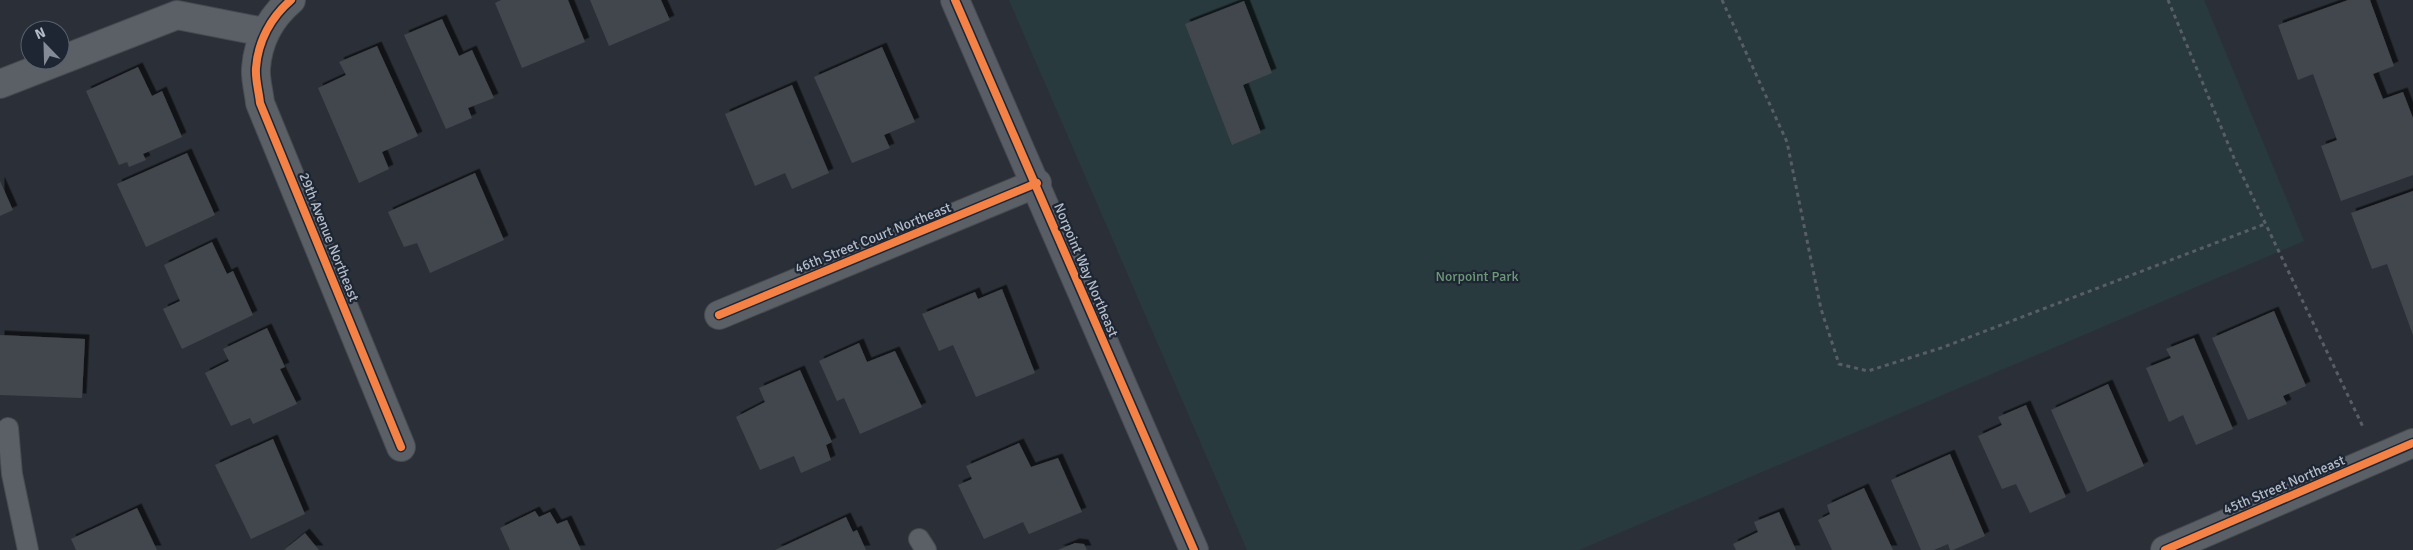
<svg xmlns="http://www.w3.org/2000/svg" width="2413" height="550" font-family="Signika,sans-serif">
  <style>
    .green { fill: #283a3e }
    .building { fill: #42464d; filter: url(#shadow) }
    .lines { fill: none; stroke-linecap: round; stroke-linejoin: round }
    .lane-casing { stroke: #474b51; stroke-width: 22 }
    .street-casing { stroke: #474b51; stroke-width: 30 }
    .secondary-casing { stroke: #474b51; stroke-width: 30 }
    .path { stroke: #585e63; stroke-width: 3; stroke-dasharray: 4 4; stroke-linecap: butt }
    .lane { stroke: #5b5f66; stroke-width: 20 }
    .street { stroke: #5b5f66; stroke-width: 28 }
    .secondary { stroke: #595d65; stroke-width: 28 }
    .cycleway-casing { stroke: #1e2633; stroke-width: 11 }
    .cycleway { stroke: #f48246; stroke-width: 8 }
    .labels { text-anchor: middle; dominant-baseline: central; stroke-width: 4.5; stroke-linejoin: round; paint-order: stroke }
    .street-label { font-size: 14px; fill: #b5bcc9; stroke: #1e2633 }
    .park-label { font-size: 14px; fill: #6d9978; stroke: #1e2633 }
  </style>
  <defs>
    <filter id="shadow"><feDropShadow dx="4.5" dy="-4.5" stdDeviation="0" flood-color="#0009"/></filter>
  </defs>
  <rect width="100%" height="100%" fill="#2b3038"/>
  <polygon class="green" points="1009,0 2204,0 2304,241 1579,550 1247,550"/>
  <g class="building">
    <polygon points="501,0 568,0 585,42 522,68 495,3"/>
    <polygon points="590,0 661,0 670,20 609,46"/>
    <polygon points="2348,0 2370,0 2394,66 2373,74 2383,99 2403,92 2413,118 2413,175 2341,201 2321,146 2337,140 2313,74 2298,80 2278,25"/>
    <polygon points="1244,1 1272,73 1243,85 1261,133 1232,145 1185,24"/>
    <polygon points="442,19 459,56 472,50 494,98 468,108 472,118 446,129 404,35"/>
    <polygon points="377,46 418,136 382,152 389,169 359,183 318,88 346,75 339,62"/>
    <polygon points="882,47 915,122 884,135 890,148 852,163 814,77"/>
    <polygon points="138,67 152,96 162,91 182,137 143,154 146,160 129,167 127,162 119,165 86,91"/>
    <polygon points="792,85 829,173 792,189 785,173 755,186 725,114"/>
    <polygon points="187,153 215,215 146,247 117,184"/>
    <polygon points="475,173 504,240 430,273 417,243 404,247 388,212"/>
    <polygon points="0,181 13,210 0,216"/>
    <polygon points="2413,191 2413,335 2387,264 2372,269 2351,213"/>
    <polygon points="212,242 227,274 233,271 253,315 182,349 163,309 180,301 164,265"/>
    <polygon points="1002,289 1035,373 976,397 953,345 939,351 922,314 975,292 978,299"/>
    <polygon points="2274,311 2306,386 2283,396 2287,404 2248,420 2212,338"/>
    <polygon points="267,328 285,367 280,369 297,404 253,424 250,418 231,426 205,373 229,361 223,349"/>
    <polygon points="0,335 85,339 82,398 0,395"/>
    <polygon points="2194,338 2233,429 2196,445 2183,415 2169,422 2146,368 2171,358 2166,349"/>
    <polygon points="859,343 867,362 895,351 922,407 860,434 844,398 837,401 819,361"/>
    <polygon points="800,370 832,442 826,445 831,460 801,473 794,456 760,470 736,417 765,402 759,388"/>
    <polygon points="2108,384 2144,466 2087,492 2051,410"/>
    <polygon points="2026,405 2066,497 2030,513 2016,484 2002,489 1978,436 2002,425 1998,417"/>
    <polygon points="273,439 305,514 251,539 215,465"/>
    <polygon points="1019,443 1031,467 1058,458 1082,512 1029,534 1023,522 984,539 958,485 972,479 966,466"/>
    <polygon points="1950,454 1985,536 1953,550 1950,550 1948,544 1934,550 1921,550 1891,480"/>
    <polygon points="1864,488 1893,550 1832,550 1818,520 1830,514 1827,505"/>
    <polygon points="137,508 157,550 76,550 71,539"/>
    <polygon points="535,511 539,517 550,512 557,524 567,520 581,550 510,550 500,528"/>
    <polygon points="1779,512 1796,550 1736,550 1733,544 1758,532 1754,522"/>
    <polygon points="846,517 853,532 857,530 866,550 775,550"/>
    <polygon points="305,533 319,550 284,550"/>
    <polygon points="1075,543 1084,544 1087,550 1058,550"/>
  </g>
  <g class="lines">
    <defs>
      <g id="lane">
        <polyline points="8,428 12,474 28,550"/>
        <polyline points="919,539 926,550"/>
      </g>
      <g id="street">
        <path d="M291,0c-20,17 -33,41 -35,68 -1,11 3,24 4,35l141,344"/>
        <polyline points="0,84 177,15 264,32"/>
        <polyline points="719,315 1037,183"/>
        <polyline points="2165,550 2413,443"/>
      </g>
      <path id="secondary" d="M955,0c81,183 158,367 239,550"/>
    </defs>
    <use href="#lane" class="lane-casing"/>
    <use href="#street" class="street-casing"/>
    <use href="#secondary" class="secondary-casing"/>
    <g class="path">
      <polyline points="1722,0 1787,142 1821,309 1839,364 1868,371 1941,348 2265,224"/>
      <polyline points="2168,0 2234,158 2364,429"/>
    </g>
    <use href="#lane" class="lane"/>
    <use href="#street" class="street"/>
    <use href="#secondary" class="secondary"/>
    <defs>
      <g id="cycleway">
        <path d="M291,0c-20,17 -33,41 -35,68 -1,11 3,24 4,35l141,344"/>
        <path d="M955,0c81,183 158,367 239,550"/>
        <polyline points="719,315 1037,183"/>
        <polyline points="2165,550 2413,443"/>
      </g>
    </defs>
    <use href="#cycleway" class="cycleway-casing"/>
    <use href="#cycleway" class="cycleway"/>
  </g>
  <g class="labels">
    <g class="street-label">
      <text transform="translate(329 237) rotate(68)">29th Avenue Northeast</text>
      <text transform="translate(873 238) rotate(-22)">46th Street Court Northeast</text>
      <text transform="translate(1086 270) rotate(67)">Norpoint Way Northeast</text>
      <text transform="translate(2284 485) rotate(-23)">45th Street Northeast</text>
    </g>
    <g class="park-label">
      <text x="1477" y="276">Norpoint Park</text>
    </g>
  </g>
  <g transform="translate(45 45) rotate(337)"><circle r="24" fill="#1e2633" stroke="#5a626f"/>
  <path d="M0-4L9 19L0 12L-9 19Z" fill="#858b96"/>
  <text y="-8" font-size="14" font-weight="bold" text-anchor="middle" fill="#b5bcc9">N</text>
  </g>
</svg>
